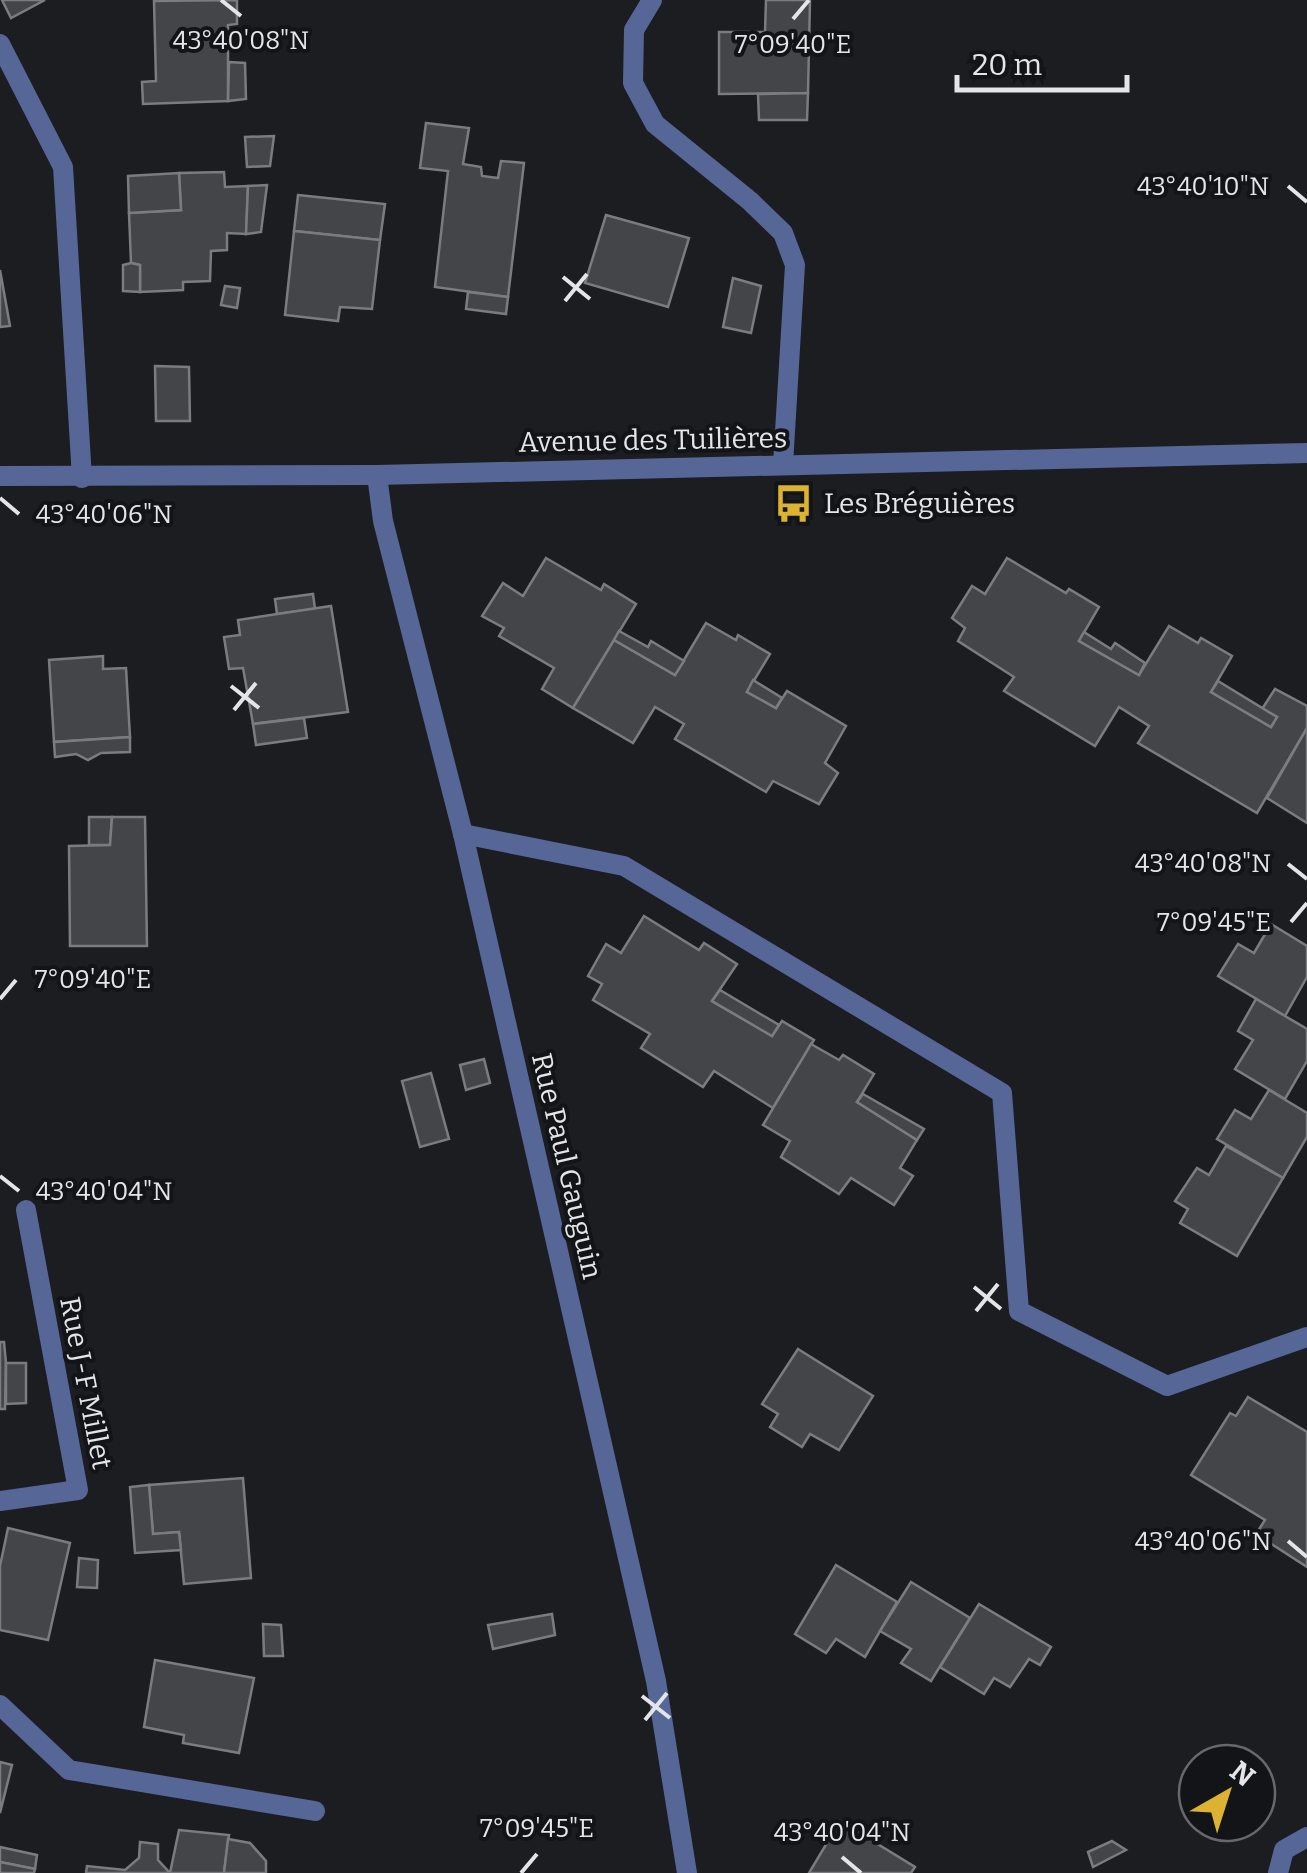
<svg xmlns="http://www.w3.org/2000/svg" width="1307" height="1873" font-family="Bitter,serif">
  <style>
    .building { fill: #434549; stroke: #7a7c81; stroke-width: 2.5 }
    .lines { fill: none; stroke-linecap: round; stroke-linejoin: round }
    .service { stroke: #556697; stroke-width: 20 }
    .minor { stroke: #556697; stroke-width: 20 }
    .tertiary { stroke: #556697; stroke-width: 20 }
    .ticks { fill: none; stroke: #e4e5e7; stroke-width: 4 }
    .labels { text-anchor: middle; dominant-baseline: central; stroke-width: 8; stroke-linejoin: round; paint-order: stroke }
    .street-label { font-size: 28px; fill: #e4e5e7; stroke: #121417 }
    .poi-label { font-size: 28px; fill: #e4e5e7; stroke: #121417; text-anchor: start }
    .ticks-label { font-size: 25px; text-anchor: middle; fill: #e4e5e7; stroke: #121417; stroke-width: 8; stroke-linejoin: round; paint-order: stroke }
  </style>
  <rect width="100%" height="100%" fill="#1b1d20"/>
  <g class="building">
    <polygon points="2,0 45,0 11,18"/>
    <polygon points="237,0 237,24 228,25 228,101 143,104 142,82 156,81 154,1"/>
    <polygon points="766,0 810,0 808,93 719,94 719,32 765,32"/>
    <polygon points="229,62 245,63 246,99 228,101"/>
    <polygon points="808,93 807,120 759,120 758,94"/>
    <polygon points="426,123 469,128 463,164 481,167 482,176 498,178 501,161 524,163 508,297 435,287 448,171 420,168"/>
    <polygon points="274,136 270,166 247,167 245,137"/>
    <polygon points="224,172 225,187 248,186 246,234 227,233 227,250 211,251 210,281 183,282 183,290 140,292 140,265 131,263 129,213 181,210 179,173"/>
    <polygon points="179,173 181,210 129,213 128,176"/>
    <polygon points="267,185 261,232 246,234 248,186"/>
    <polygon points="298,195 385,204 380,240 294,231"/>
    <polygon points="606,215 689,238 668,307 585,283"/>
    <polygon points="294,231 380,240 372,309 340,307 338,321 285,315"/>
    <polygon points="131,263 140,265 140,292 123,291 123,265"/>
    <polygon points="0,270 10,326 0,327"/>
    <polygon points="733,278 761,286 751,333 723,327"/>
    <polygon points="225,286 240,288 237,308 221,305"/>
    <polygon points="468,292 508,297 506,314 466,309"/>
    <polygon points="155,366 189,367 190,421 156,421"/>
    <polygon points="546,558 601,590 604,584 636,604 573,708 542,689 554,668 499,636 504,628 482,616 503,583 523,596"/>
    <polygon points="1007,558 1066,593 1069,589 1099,607 1079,641 1139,675 1169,626 1198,643 1201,638 1232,656 1211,692 1271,727 1277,717 1262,709 1275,689 1307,706 1307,728 1257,813 1138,743 1149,726 1119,707 1095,746 1004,691 1014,677 958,641 965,628 952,618 972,586 985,594"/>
    <polygon points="313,594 315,609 277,614 275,599"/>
    <polygon points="331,606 348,712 253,724 243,668 229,669 224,637 240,635 238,620"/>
    <polygon points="706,623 736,640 738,635 770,654 747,692 776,708 787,691 846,726 825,763 838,773 819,804 773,781 766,792 675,739 684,724 655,707 633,743 573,708 614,640 675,675"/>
    <polygon points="619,631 648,647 651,641 684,661 675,675 614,640"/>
    <polygon points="1084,632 1111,649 1115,643 1145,663 1139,675 1079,641"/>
    <polygon points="103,656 103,669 126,668 130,737 54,742 49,660"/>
    <polygon points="753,680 782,698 776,708 747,692"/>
    <polygon points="1218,681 1277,717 1271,727 1211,692"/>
    <polygon points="304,718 307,738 256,745 253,724"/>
    <polygon points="1307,728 1307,823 1267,798"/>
    <polygon points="130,737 130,752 101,753 88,760 76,754 55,757 54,742"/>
    <polygon points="89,817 112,817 110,845 89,845"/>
    <polygon points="112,817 145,817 147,946 70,946 69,846 110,845"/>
    <polygon points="644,916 699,950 704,943 737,964 712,1001 772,1036 782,1021 814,1040 773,1108 714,1071 703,1087 641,1048 650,1034 593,1000 602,984 588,976 606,944 621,953"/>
    <polygon points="1271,924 1307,946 1307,977 1285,1016 1218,976 1238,944 1254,953"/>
    <polygon points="720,990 779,1025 772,1036 712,1001"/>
    <polygon points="1256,999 1307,1029 1307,1061 1285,1099 1235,1069 1253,1040 1238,1031"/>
    <polygon points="811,1044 839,1060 843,1055 874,1074 857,1102 917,1140 900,1168 913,1176 894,1205 851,1178 839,1194 781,1157 790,1141 763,1125"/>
    <polygon points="484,1059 490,1083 466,1090 460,1065"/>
    <polygon points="431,1073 449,1139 420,1147 402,1081"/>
    <polygon points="1269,1090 1307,1113 1307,1137 1283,1178 1217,1139 1235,1110 1251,1119"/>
    <polygon points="863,1094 924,1129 917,1140 857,1102"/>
    <polygon points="1226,1146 1283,1178 1237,1256 1180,1223 1188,1209 1175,1201 1197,1168 1209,1175"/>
    <polygon points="0,1342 4,1342 6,1363 5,1409 0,1409"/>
    <polygon points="798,1349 873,1396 839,1450 810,1434 802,1447 770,1427 778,1414 762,1404"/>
    <polygon points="6,1363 26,1363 26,1403 6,1404"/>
    <polygon points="1248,1397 1307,1432 1307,1567 1256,1534 1265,1520 1191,1475 1230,1413 1236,1416"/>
    <polygon points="243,1478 251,1578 184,1584 179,1532 153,1534 149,1485"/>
    <polygon points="149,1485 153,1534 179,1532 181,1550 135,1553 130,1487"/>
    <polygon points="8,1528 70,1543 48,1640 0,1630 0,1566"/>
    <polygon points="79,1558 98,1560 97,1588 77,1587"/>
    <polygon points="836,1565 897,1602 865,1657 836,1639 826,1653 795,1634"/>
    <polygon points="911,1582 970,1618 931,1681 901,1663 911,1649 880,1631"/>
    <polygon points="979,1604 1051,1647 1040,1665 1029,1659 1010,1687 994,1678 984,1694 940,1667"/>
    <polygon points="552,1614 555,1635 493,1649 488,1625"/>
    <polygon points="263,1624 281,1625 283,1656 264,1656"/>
    <polygon points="155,1660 254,1678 239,1753 183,1743 184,1735 144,1727"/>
    <polygon points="0,1762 12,1765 0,1813"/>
    <polygon points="840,1821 915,1867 911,1873 809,1873"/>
    <polygon points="179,1830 229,1835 224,1873 170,1873"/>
    <polygon points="228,1839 250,1843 266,1861 266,1873 224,1873"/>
    <polygon points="1112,1841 1126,1850 1093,1867 1088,1852"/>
    <polygon points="140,1842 158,1844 158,1860 170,1873 86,1873 87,1866 125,1870 139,1858"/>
    <polygon points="0,1847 37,1855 35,1869 0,1862"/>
    <polygon points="0,1862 35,1869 34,1873 0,1873"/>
  </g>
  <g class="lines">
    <g class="service">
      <polyline points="652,0 634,30 633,83 655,124 750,201 783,233 795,265 783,465"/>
      <polyline points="463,834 624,866 1002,1093 1019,1311 1167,1386 1307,1337"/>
      <polyline points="1278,1873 1284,1850 1307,1837"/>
    </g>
    <g class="minor">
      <polyline points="0,44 63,167 82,478"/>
      <polyline points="377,475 383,521 463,834 656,1681 687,1873"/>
      <polyline points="0,1501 78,1490 26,1210"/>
      <polyline points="0,1705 69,1770 315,1811"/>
    </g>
    <polyline class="tertiary" points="0,476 377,475 1307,453"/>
  </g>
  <path class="ticks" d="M221,0l20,16M793,19l16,-19M1288,186l19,16M563,277l27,22M565,301l22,-27M0,498l19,16M231,686l28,22M234,710l22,-27M1288,864l19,15M1291,922l16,-19M0,999l16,-19M0,1176l19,15M974,1287l27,22M976,1311l22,-27M1288,1541l19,16M642,1696l28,22M645,1720l22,-27M842,1857l19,16M521,1873l16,-19"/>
  <defs>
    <symbol id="bus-bare" viewBox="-9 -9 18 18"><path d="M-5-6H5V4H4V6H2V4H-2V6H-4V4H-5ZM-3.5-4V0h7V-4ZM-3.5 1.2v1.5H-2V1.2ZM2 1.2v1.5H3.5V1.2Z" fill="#dcb233" stroke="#121417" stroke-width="2.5" paint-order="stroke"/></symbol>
  </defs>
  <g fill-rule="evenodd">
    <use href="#bus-bare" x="766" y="476" width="55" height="55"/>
  </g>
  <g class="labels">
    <g class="street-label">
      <text transform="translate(653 440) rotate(-1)">Avenue des Tuilières</text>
      <text transform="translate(567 1166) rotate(77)">Rue Paul Gauguin</text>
      <text transform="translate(86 1383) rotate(79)">Rue J-F Millet</text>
    </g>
    <g class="poi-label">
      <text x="824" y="503">Les Bréguières</text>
    </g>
  </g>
  <g class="ticks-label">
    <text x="241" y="49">43°40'08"N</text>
    <text x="793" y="53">7°09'40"E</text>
    <text x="1203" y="195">43°40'10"N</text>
    <text x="104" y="523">43°40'06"N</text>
    <text x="1203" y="872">43°40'08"N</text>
    <text x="1214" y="931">7°09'45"E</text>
    <text x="93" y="988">7°09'40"E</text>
    <text x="104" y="1200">43°40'04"N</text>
    <text x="1203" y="1550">43°40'06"N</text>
    <text x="537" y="1837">7°09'45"E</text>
    <text x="842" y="1841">43°40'04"N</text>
  </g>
  <g transform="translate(1227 1793) rotate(39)"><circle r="48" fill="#121417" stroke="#66686a" stroke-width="2.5"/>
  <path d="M0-8L18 38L0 25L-18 38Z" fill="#dcb233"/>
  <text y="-15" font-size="28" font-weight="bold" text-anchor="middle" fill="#e4e5e7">N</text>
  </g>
  <path d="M957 75v15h170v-15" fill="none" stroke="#e4e5e7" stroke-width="5"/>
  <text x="972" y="75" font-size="30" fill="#e4e5e7" stroke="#121417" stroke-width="8" paint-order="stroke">20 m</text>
</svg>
